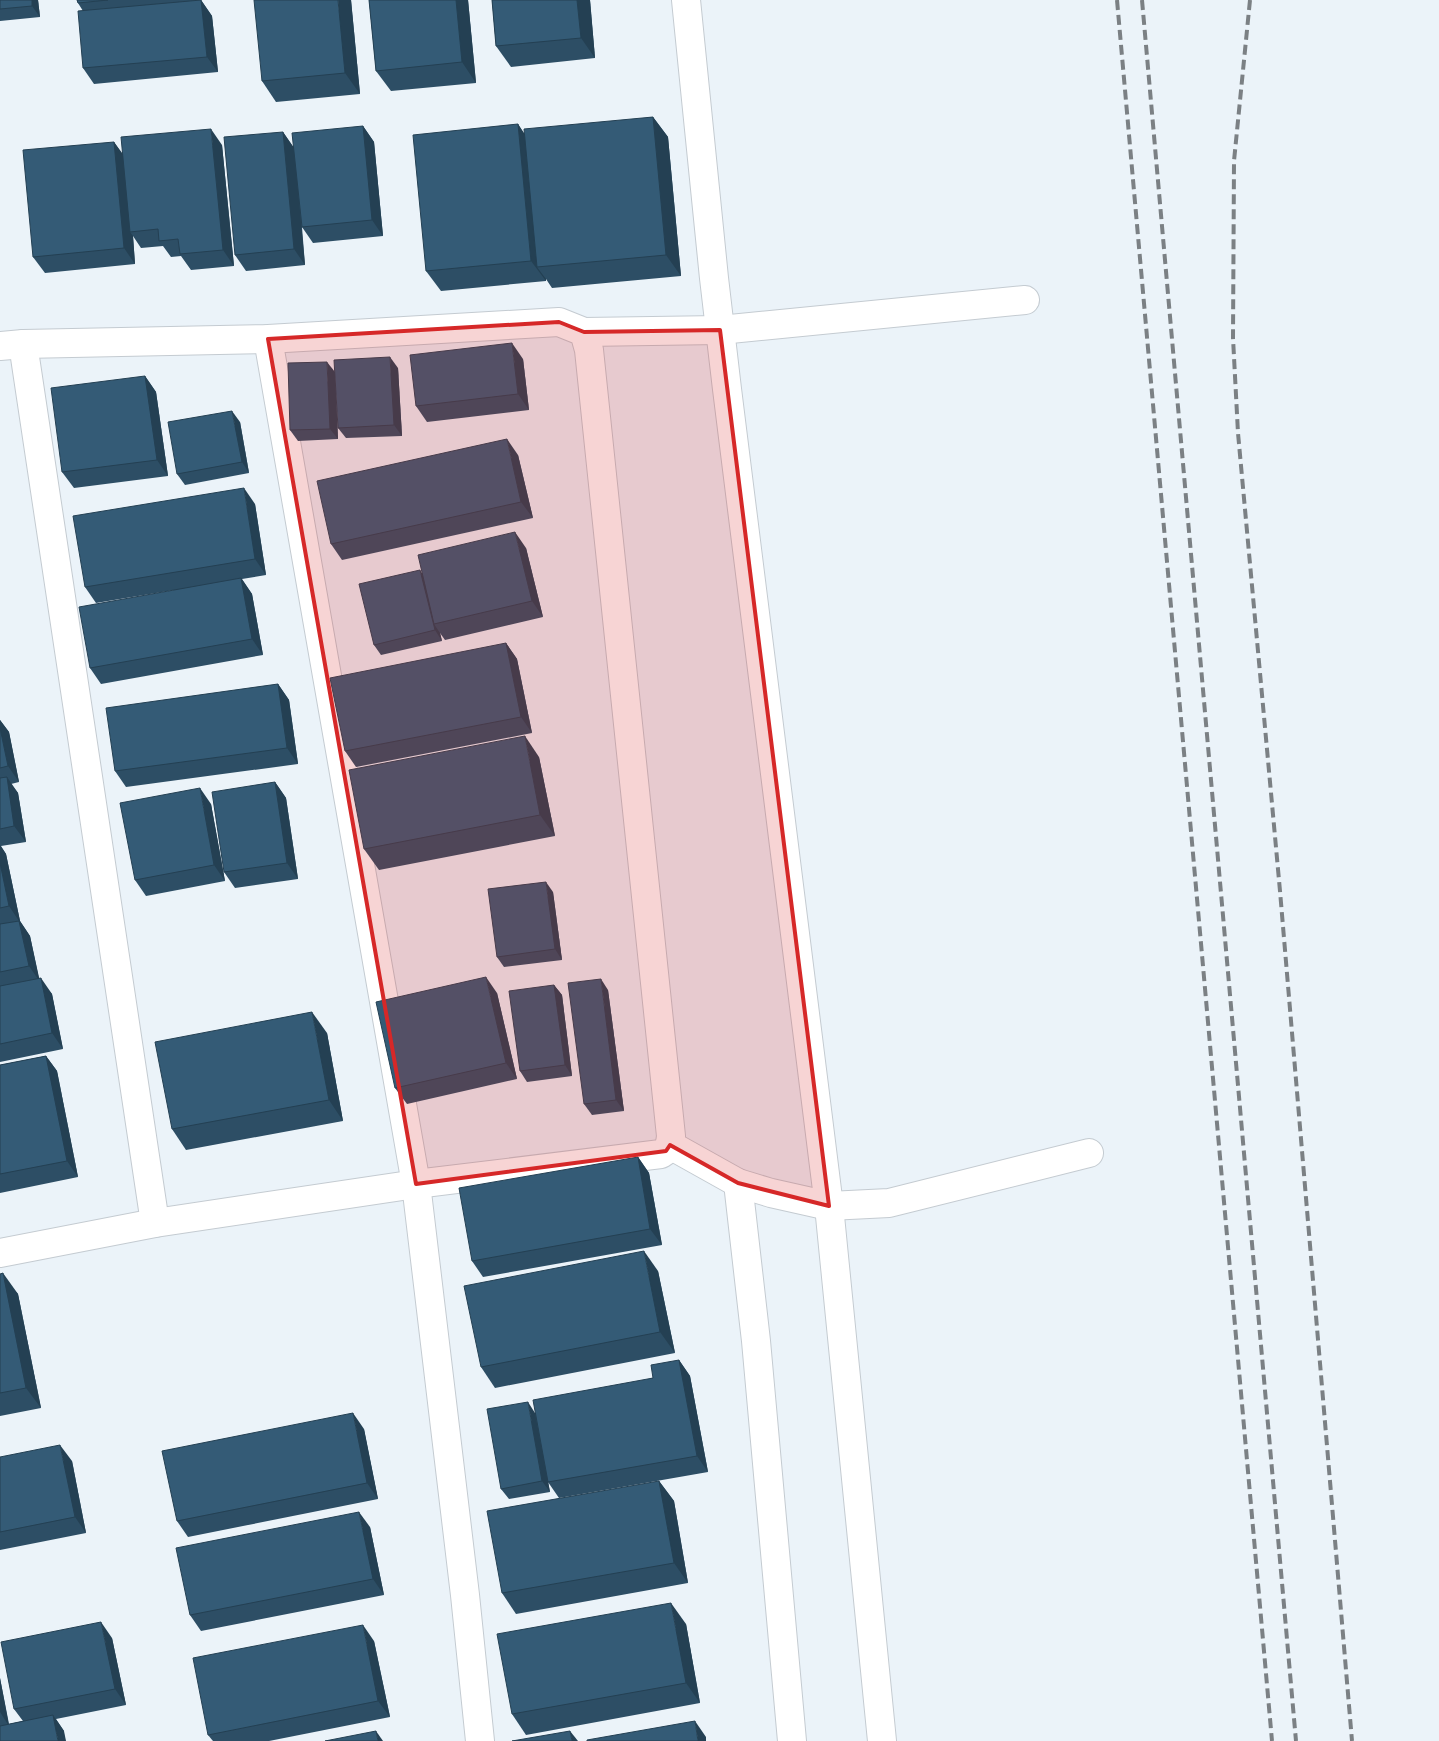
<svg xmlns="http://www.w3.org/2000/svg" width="1439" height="1741" font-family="'Varela Round',sans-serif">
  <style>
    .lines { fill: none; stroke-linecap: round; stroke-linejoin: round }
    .minor-casing { stroke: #c4cbd1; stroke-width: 30 }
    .minor { stroke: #fff; stroke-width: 28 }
    .rail { stroke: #7b8084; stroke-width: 4; stroke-dasharray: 10 5; stroke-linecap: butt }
    .wall { fill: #2d4e65 }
    .shaded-wall { fill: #244053 }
    .building { fill: #345b76; stroke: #244053 }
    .marked { fill: #d62828; fill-opacity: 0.2; stroke: #d62828; stroke-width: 4; stroke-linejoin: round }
  </style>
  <rect width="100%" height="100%" fill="#ebf3f9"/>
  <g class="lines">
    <defs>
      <g id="minor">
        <polyline points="686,0 714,278 727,389 829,1206 882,1741"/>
        <polyline points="584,332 720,330 1025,300"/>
        <polyline points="268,339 416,1184 465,1595 480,1741"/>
        <polyline points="23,344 155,1223"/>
        <path d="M0,346l23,-2 245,-5 291,-17 25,10 5,18 82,786c-1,9 -2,13 -10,18l-245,30 -261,39 -155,30"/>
        <polyline points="670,1145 738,1183 771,1193 829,1206 889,1203 1089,1153"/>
        <polyline points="738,1183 756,1341 792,1741"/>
      </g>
    </defs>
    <use href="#minor" class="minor-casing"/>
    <use href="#minor" class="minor"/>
    <g class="rail">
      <polyline points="1117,0 1272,1741"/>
      <polyline points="1142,0 1296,1741"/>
      <polyline points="1250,0 1234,161 1233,338 1238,433 1280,891 1352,1741"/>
    </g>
  </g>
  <g class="wall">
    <polygon points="0,0 38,0 40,17 0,21"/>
    <polygon points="77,0 201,0 212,16 218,72 94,84 83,68 83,11 78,3"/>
    <polygon points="351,0 360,94 276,102 262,81"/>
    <polygon points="369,0 468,0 476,83 391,91 376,71"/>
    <polygon points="492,0 590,0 595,58 511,67 496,46"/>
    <polygon points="653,117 668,137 681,276 552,288 546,279 546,281 441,291 426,271 518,124 524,134"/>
    <polygon points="363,126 374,142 383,236 313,243 302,227 305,265 246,271 235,255 283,132 294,148"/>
    <polygon points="114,142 122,154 222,145 234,266 191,270 181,256 171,257 163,246 141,248 133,236 135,264 45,273 33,257"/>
    <polygon points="523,359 529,410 427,422 416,406"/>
    <polygon points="398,368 402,436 346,438 338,428"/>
    <polygon points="335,372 338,439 298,441 290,430"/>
    <polygon points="145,376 156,392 168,476 74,488 62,472"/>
    <polygon points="240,422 249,473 185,485 177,474"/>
    <polygon points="518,455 533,518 342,560 331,544"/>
    <polygon points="255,504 266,575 242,579 252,594 263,655 101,684 90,668 174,590 96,603 85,587"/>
    <polygon points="526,548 543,617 445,640 440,633 442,641 381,655 374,645 422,573"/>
    <polygon points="506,643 517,659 532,733 356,767 345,751"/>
    <polygon points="278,684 289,700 298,764 126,787 115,771"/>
    <polygon points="0,720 9,732 19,782 11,784 18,793 26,842 1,846 6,854 20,921 30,936 39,979 52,994 63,1049 0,1062"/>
    <polygon points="539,757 555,836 379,870 364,849"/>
    <polygon points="275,782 286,798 298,879 235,888 224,872"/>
    <polygon points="211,804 225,881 146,896 135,880"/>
    <polygon points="553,892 562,960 504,967 497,957"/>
    <polygon points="554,985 562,995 572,1076 527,1082 520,1071"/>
    <polygon points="608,990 624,1111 592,1115 584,1104"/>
    <polygon points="497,993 517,1079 407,1104 395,1088"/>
    <polygon points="327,1033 343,1121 186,1150 172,1129"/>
    <polygon points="46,1056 57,1071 78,1177 0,1193 0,1065"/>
    <polygon points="638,1157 649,1173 662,1245 483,1277 472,1261"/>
    <polygon points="658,1271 675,1353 495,1388 481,1367"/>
    <polygon points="0,1274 18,1294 41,1408 0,1416"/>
    <polygon points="679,1360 690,1376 708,1472 559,1498 548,1482 543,1456 550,1492 509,1499 501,1489 535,1413 653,1378"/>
    <polygon points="364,1429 378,1499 188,1537 177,1521"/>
    <polygon points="0,1457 72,1461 86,1533 0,1550"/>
    <polygon points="659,1481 674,1501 688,1583 516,1614 502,1593"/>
    <polygon points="370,1527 384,1595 201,1631 190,1615"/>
    <polygon points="686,1624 700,1703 526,1735 512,1714"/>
    <polygon points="112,1638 126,1705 56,1719 64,1731 0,1741 0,1678 9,1724 23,1721 14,1709"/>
    <polygon points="374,1641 390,1717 269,1741 213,1741 208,1735"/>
  </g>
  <g class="shaded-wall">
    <polygon points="32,0 38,0 40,17 32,6"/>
    <polygon points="201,0 212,16 218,72 207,57"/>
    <polygon points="338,0 351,0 360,94 345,73"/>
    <polygon points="456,0 468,0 476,83 462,62"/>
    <polygon points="577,0 590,0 595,58 581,38"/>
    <polygon points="653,117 668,137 681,276 666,255"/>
    <polygon points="518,124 532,145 537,267 546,279 546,281 531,261"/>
    <polygon points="363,126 374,142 383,236 372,220"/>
    <polygon points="211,129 222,145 234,266 223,250"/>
    <polygon points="283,132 294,148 305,265 294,249"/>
    <polygon points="114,142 125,157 130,232 133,236 135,264 124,248"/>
    <polygon points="512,343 523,359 529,410 518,394"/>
    <polygon points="390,357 398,368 402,436 394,425"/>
    <polygon points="327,362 335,372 338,439 330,429"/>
    <polygon points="145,376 156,392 168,476 157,460"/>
    <polygon points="232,411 240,422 249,473 242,462"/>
    <polygon points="507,439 518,455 533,518 521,502"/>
    <polygon points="244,488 255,504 266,575 255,559"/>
    <polygon points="515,532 526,548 543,617 532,601"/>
    <polygon points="420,570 427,581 434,624 440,633 442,641 435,630"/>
    <polygon points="241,578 252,594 263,655 252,639"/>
    <polygon points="506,643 517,659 532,733 521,717"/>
    <polygon points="278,684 289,700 298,764 287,748"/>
    <polygon points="0,720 9,732 19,782 8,766 0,728"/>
    <polygon points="525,736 539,757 555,836 540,815"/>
    <polygon points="7,777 18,793 26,842 14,826"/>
    <polygon points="275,782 286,798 298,879 287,863"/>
    <polygon points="200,788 211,804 225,881 214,865"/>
    <polygon points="0,845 6,854 20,921 30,936 40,982 29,966 19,921 9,906 0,863"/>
    <polygon points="546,882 553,892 562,960 555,949"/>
    <polygon points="486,977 497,993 517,1079 506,1063"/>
    <polygon points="41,978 52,994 63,1049 52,1033"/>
    <polygon points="601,979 608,990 624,1111 616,1100"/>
    <polygon points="554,985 562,995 572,1076 565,1065"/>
    <polygon points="312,1012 327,1033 343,1121 329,1100"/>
    <polygon points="46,1056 57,1071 78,1177 67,1161"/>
    <polygon points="638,1157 649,1173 662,1245 650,1229"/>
    <polygon points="644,1251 658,1271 675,1353 660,1332"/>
    <polygon points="3,1273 18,1294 41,1408 26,1388"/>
    <polygon points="679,1360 690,1376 708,1472 697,1456"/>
    <polygon points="528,1402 535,1413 550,1492 542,1481"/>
    <polygon points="353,1413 364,1429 378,1499 367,1483"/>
    <polygon points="60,1445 72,1461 86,1533 75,1517"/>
    <polygon points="659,1481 674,1501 688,1583 674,1563"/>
    <polygon points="359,1512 370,1527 384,1595 373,1579"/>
    <polygon points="671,1603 686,1624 700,1703 686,1683"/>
    <polygon points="101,1622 112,1638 126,1705 115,1689"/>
    <polygon points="363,1625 374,1641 390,1717 378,1701"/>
    <polygon points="0,1678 9,1726 0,1712"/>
    <polygon points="53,1715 64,1731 66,1741 58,1741"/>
    <polygon points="695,1721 706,1737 706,1741 698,1741"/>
    <polygon points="376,1731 383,1741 378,1741"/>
    <polygon points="570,1731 578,1741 572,1741"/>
  </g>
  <g class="building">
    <polygon points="0,0 32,0 32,6 0,9"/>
    <polygon points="77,0 108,0 78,3"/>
    <polygon points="201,0 207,57 83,68 78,11"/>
    <polygon points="254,0 338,0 345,73 262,81"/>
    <polygon points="369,0 456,0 462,62 376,71"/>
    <polygon points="492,0 577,0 581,38 496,46"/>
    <polygon points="653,117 666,255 537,267 524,129"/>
    <polygon points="518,124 531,261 426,271 413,135"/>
    <polygon points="363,126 372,220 302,227 292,133"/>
    <polygon points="211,129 223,250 180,254 178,239 159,241 158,229 130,232 121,137"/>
    <polygon points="283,132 294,249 235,255 224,137"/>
    <polygon points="114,142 124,248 33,257 23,150"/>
    <polygon points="512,343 518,394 416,406 410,355"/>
    <polygon points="390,357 394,425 338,428 334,360"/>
    <polygon points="327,362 330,429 290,430 288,363"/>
    <polygon points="145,376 157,460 62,472 51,388"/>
    <polygon points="232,411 242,462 177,474 168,422"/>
    <polygon points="507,439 521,502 331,544 317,481"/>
    <polygon points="244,488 255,559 85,587 73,516"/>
    <polygon points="515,532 532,601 434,624 418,555"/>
    <polygon points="420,570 435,630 374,645 359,584"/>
    <polygon points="241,578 252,639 90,668 79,607"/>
    <polygon points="506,643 521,717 345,751 330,678"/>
    <polygon points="278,684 287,748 115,771 106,708"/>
    <polygon points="0,728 8,766 0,768"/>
    <polygon points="525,736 540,815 364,849 349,770"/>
    <polygon points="7,777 14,826 0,829 0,778"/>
    <polygon points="275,782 287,863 224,872 212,792"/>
    <polygon points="200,788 214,865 135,880 120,803"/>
    <polygon points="0,863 9,906 0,908"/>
    <polygon points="546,882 555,949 497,957 488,889"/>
    <polygon points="19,921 29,966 0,972 0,924"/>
    <polygon points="486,977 506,1063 395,1088 376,1002"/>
    <polygon points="41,978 52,1033 0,1044 0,986"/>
    <polygon points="601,979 616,1100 584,1104 568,983"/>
    <polygon points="554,985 565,1065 520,1071 509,991"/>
    <polygon points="312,1012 329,1100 172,1129 155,1042"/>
    <polygon points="46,1056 67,1161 0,1174 0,1065"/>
    <polygon points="638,1157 650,1229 472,1261 459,1188"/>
    <polygon points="644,1251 660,1332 481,1367 464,1286"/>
    <polygon points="3,1273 26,1388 0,1393 0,1274"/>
    <polygon points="679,1360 697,1456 548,1482 533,1400 653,1378 651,1365"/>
    <polygon points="528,1402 542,1481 501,1489 487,1409"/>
    <polygon points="353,1413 367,1483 177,1521 162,1451"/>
    <polygon points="60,1445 75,1517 0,1532 0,1457"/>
    <polygon points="659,1481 674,1563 502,1593 487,1511"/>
    <polygon points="359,1512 373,1579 190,1615 176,1548"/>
    <polygon points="671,1603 686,1683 512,1714 497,1634"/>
    <polygon points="101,1622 115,1689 14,1709 1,1642"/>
    <polygon points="363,1625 378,1701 208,1735 193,1658"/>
    <polygon points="53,1715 58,1741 0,1741 0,1726"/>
    <polygon points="695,1721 698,1741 587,1741 587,1740"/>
    <polygon points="376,1731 378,1741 325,1741"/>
    <polygon points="570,1731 572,1741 512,1741"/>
  </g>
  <path class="marked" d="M559,322l25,10 136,-2 109,876 -91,-23 -68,-38 -4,6 -250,33 -148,-845z"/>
</svg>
